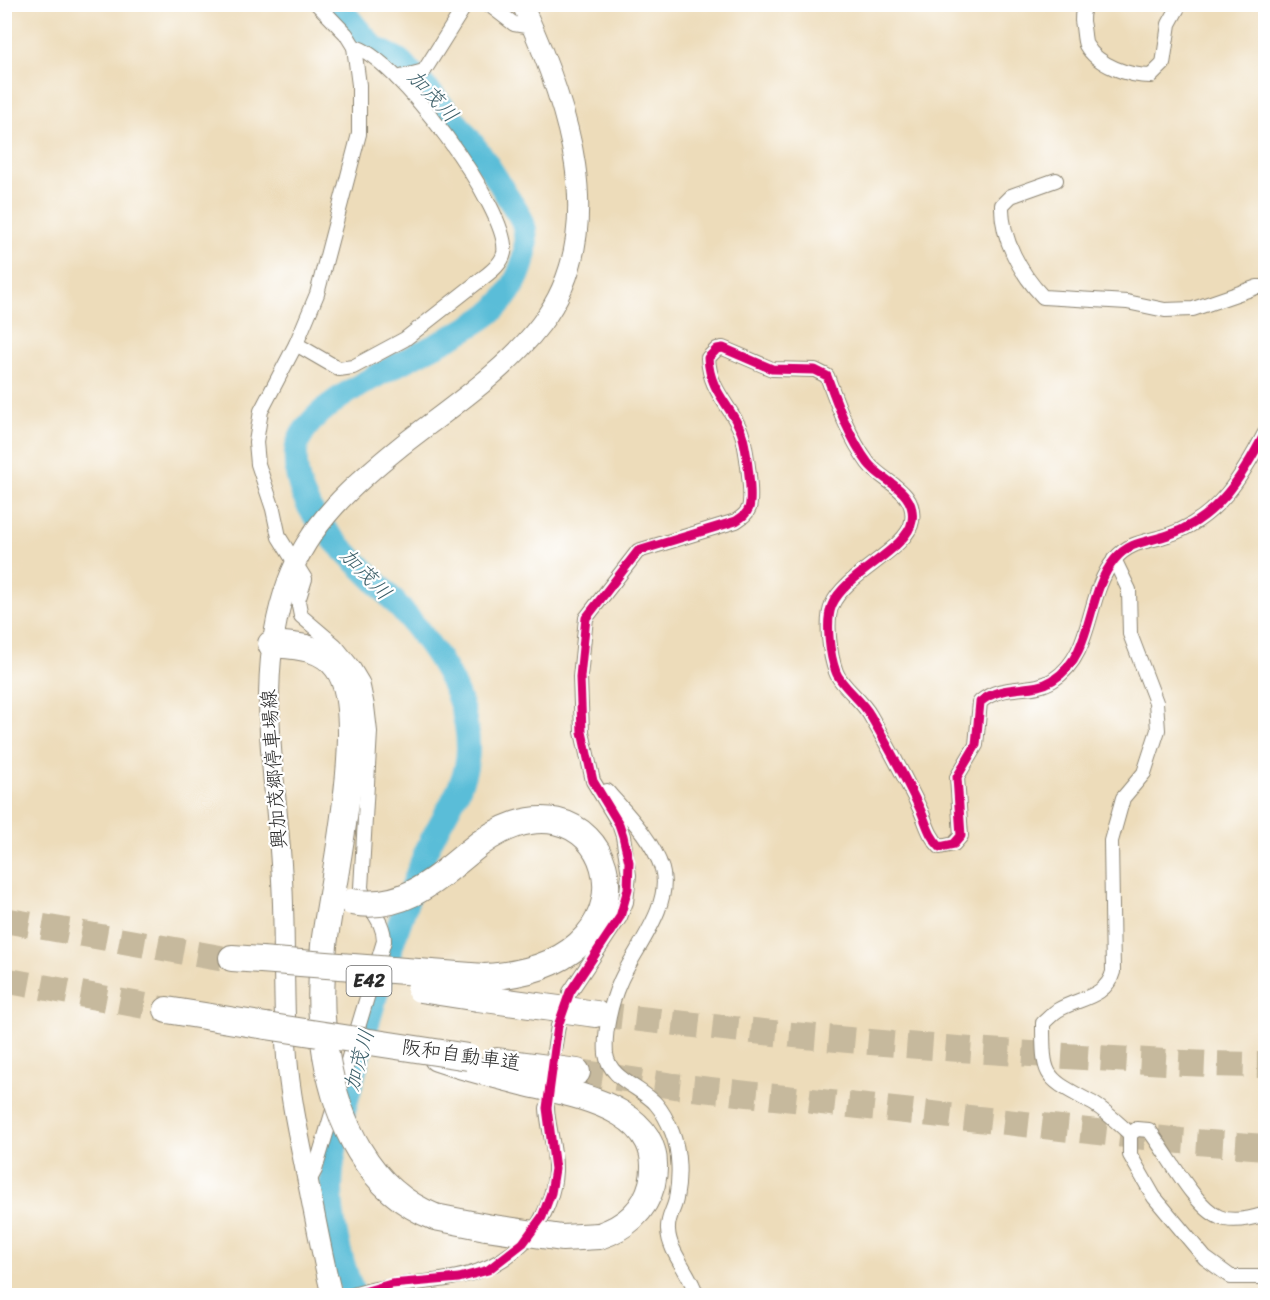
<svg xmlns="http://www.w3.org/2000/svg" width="1270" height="1300" font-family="Sriracha,'Klee One',sans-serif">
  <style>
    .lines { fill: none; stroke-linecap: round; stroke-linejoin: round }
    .river { stroke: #5abdd8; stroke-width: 24 }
    .motorway-tunnel { stroke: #c6b99d; stroke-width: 26; stroke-dasharray: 26 13; stroke-linecap: butt }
    .minor-casing { stroke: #8c8472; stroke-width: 16 }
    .secondary-casing { stroke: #8c8472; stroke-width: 22 }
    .motorway-casing { stroke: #8c8472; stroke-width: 28 }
    .minor { stroke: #fff; stroke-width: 14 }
    .secondary { stroke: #fff; stroke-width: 20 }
    .motorway { stroke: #fff; stroke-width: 26 }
    .motorway-bridge-casing { stroke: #8c8472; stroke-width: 28; stroke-linecap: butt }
    .motorway-bridge { stroke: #fff; stroke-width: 26 }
    .cycleway-casing { stroke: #fff; stroke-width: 13 }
    .cycleway { stroke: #d6006c; stroke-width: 9 }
    .labels { text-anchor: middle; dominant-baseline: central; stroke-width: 4.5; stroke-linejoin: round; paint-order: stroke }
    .shield { fill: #fff; stroke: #6b6b6b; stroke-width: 1.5 }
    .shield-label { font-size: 18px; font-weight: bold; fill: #2b2b2b }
    .street-label { font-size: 20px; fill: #2b2b2b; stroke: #fff }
    .water-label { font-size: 21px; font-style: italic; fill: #3b5e68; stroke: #fff }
  </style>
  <rect width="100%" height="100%" fill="#fff"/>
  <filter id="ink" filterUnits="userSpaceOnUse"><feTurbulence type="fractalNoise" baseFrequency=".0167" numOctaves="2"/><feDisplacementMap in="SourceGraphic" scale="12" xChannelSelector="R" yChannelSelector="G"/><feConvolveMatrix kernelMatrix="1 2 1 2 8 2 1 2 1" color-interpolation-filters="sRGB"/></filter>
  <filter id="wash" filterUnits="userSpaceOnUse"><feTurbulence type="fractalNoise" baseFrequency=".008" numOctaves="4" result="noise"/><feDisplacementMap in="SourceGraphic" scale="24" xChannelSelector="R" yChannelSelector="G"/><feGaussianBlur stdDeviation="1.35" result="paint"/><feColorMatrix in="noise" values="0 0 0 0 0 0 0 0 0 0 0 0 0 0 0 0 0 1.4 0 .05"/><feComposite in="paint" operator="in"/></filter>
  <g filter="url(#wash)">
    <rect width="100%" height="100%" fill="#eddcba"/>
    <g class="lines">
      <path class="river" d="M337,4c12,14 23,29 36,42 8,7 19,9 27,15 8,6 15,16 22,23 34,35 61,70 85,112 5,9 13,18 16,27 4,12 3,28 0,39 -5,18 -15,34 -28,47 -41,38 -194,84 -199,143 -4,60 48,96 85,135 41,44 87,98 87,161 0,41 -30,72 -44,108 -29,74 -52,148 -72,225 -9,35 -21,71 -21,108 0,37 10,72 23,107"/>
    </g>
  </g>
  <g filter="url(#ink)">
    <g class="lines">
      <g class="motorway-tunnel">
        <polyline points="4,920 231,960"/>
        <polyline points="4,980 167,1010"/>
        <path d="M596,1014c156,18 312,33 470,42 66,4 133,9 200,9"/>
        <polyline points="577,1072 674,1086 1181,1141 1266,1147"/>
      </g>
      <defs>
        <g id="minor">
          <polyline points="488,4 514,24 532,27"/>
          <path d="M1086,4c-4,7 -5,15 -3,23 1,5 1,13 3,18 12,21 43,31 65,31l12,-12 6,-40 11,-20"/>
          <polyline points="397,78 424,71 466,4"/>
          <path d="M1056,180l-45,16 -9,9c-1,34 19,69 41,92l84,5 38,8 28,-1 64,-22h9"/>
          <path d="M296,344l43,25 14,-2 52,-28 79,-62c8,-6 18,-14 20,-24 7,-42 -110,-199 -150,-206"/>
          <path d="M1114,559l15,31 1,44 26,68 2,28 -14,43 -21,25 -12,43 2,131c-7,26 -35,26 -55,38 -5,3 -10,9 -15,13 0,58 2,54 51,81 13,8 25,20 36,30"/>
          <path d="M607,791c20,23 46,49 55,78 11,37 -29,82 -42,113 -9,20 -16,50 -14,72 3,25 35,33 50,50 7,8 12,18 16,28 8,20 8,46 4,67 -2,11 -9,19 -8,31 1,23 22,42 29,66"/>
          <path d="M570,992l50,-75 6,-15 3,-27 -6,-39 -4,-12 -26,-43 -11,-49 -2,-55 6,-59 52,-67 98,-30c6,-4 10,-6 13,-13 4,-13 -3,-66 -9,-79 -12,-27 -30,-38 -32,-71l9,-9 6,-1 49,21 43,1 12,6c11,30 22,61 41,87 14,19 49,27 44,58 -4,28 -67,53 -80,84 -7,16 -2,51 4,67 5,14 26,28 34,43 18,31 36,64 51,96 6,14 8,25 19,36l14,-3 7,-8 -4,-59 19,-32 4,-43c24,-20 51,-8 73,-22 42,-27 32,-86 62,-121 15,-18 33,-17 53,-24 50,-16 75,-60 98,-104"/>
          <polyline points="554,1051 558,1026"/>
          <polyline points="1130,1134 1130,1155 1154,1197 1205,1258 1231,1277 1266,1277"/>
          <path d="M1130,1134l7,-5 12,1c18,23 45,76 70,87 13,6 34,1 47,-3"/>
          <path d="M308,1183l7,-13 69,-229c0,-22 -17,-32 -23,-53l9,-156 -3,-26 -5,-24 -9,-15 -18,-22 -34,-29 -3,-15 7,-22 -26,-42 -6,-28 -15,-45 -2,-22 5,-31 35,-67 21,-50 42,-160v-49l-5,-38 -8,-13 -29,-30"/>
          <path d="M350,1296c66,-23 132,-2 181,-62 14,-17 23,-41 24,-63 1,-22 -7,-42 -8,-63"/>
        </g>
        <path id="secondary" d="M332,1296c-10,-40 -17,-80 -25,-119 -8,-40 -17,-80 -20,-120 -5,-64 -1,-129 -6,-193 -6,-96 -27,-190 7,-283 21,-58 67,-98 113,-135 47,-37 104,-74 140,-122 72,-95 25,-224 -19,-320"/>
        <g id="motorway">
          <path d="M271,644c25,2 50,2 66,23 35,45 -6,219 -13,278 -4,37 -4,74 2,110"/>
          <path d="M468,853c136,-117 220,113 16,124"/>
          <polyline points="232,958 261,960"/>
          <polyline points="478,998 596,1014"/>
          <polyline points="167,1010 266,1026"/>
          <path d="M437,1058c29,10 59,17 89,25 51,12 143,26 126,101 -7,27 -28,44 -53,52"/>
          <polyline points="497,1061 577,1072"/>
          <polyline points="435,1217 486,1227"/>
        </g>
      </defs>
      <use href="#minor" class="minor-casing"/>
      <use href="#secondary" class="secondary-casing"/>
      <use href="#motorway" class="motorway-casing"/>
      <use href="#minor" class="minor"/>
      <use href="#secondary" class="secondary"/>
      <use href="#motorway" class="motorway"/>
      <defs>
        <g id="motorway-bridge">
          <path d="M352,902c49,9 81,-20 116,-49"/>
          <polyline points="261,960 484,977"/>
          <polyline points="420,989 478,998"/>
          <polyline points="266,1026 468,1057"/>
          <path d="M326,1055c11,66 42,136 109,162"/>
          <polyline points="486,1227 562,1238 599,1236"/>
        </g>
      </defs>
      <use href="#motorway-bridge" class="motorway-bridge-casing"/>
      <use href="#motorway-bridge" class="motorway-bridge"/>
      <defs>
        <path id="cycleway" d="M350,1296l41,-12 68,-6 29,-8 35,-27 19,-26 9,-24 4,-24 -8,-61 11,-82 12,-34 50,-75 8,-28 1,-27 -6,-26 -4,-12 -26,-43 -11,-49 -2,-55 6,-59 52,-67 98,-30c6,-4 10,-6 13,-13 4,-13 -3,-66 -9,-79 -12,-27 -30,-38 -32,-71l9,-9 6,-1 49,21 43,1 12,6c11,30 22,61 41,87 14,19 49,27 44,58 -4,28 -67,53 -80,84 -7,16 -2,51 4,67 5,14 26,28 34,43 18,31 36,64 51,96 6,14 8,25 19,36l14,-3 7,-8 -4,-59 19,-32 4,-43c24,-20 51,-8 73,-22 42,-27 32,-86 62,-121 15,-18 33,-17 53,-24 50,-16 75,-60 98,-104"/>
      </defs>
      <use href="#cycleway" class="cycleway-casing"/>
      <use href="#cycleway" class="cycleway"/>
    </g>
  </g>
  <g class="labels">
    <rect class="shield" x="346.5" y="966" width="45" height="30" rx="4.5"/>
    <g class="shield-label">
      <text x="369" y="981">E42</text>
    </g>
    <g class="street-label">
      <text transform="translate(274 769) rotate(-94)">興加茂郷停車場線</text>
      <text transform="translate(461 1055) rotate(8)">阪和自動車道</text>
    </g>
    <g class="water-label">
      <text transform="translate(433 96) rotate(47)">加茂川</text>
      <text transform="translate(366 574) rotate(46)">加茂川</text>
      <text transform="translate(359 1060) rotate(-75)">加茂川</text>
    </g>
  </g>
  <rect width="1270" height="1300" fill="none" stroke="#fff" stroke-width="24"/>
</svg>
